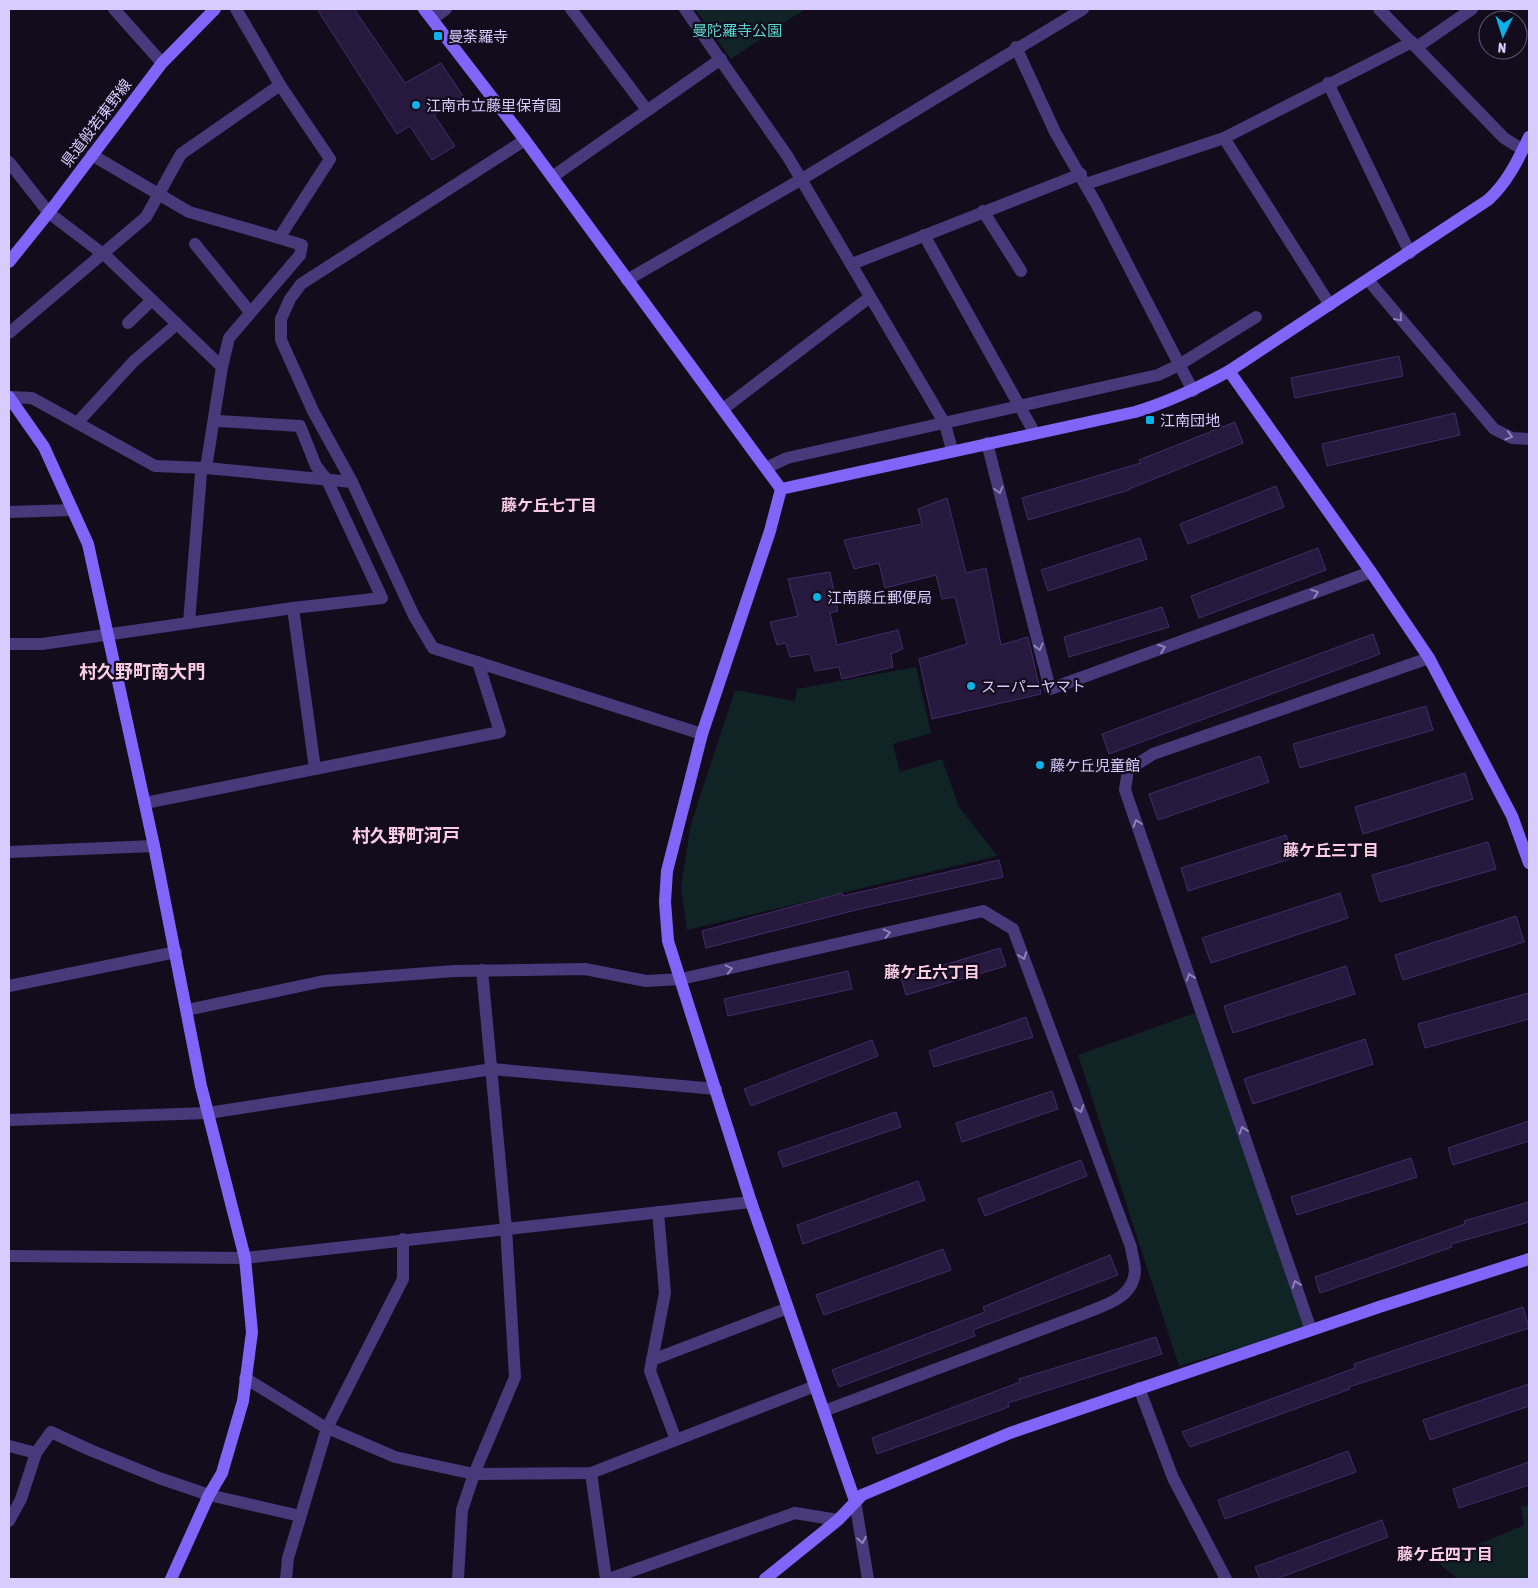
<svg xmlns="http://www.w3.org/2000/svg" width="1538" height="1588" font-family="'Asap Condensed','Noto Sans JP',sans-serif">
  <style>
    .green { fill: #102426 }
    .building { fill: #26193d; stroke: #412d68 }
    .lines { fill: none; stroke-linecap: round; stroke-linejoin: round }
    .street { stroke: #463a7a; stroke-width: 12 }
    .secondary { stroke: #8066f8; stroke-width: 12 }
    .oneway { stroke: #8f82bc }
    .poi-dot { fill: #0bb1e9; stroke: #120c1d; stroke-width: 2 }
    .labels { text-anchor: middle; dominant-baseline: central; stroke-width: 4.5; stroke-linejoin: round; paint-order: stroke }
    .park-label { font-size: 15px; fill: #5bd8cc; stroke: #120c1d }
    .poi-label { font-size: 15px; fill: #d8cbfd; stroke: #120c1d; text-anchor: start }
    .street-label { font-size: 15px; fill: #d8cbfd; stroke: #120c1d }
    .neighbourhood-label { font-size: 16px; font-weight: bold; fill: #fdcde4; stroke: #120c1d }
    .quarter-label { font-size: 18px; font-weight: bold; fill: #fdcde4; stroke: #120c1d }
  </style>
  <rect width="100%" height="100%" fill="#120c1d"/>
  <g class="green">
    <polygon points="695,9 805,9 731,59"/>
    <polygon points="916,667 931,733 893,744 900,772 942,759 959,807 997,856 687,930 681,886 691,824 735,690 795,701 797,689"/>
    <polygon points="1195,1013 1305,1328 1179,1366 1078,1055"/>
    <polygon points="1529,1505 1529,1579 1458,1579 1437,1562 1524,1525 1521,1507"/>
  </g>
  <g class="building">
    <polygon points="317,9 354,9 405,83 441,63 463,96 434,115 455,146 432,160 410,126 397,134"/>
    <polygon points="1399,356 1403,376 1295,398 1291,378"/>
    <polygon points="1455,413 1460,435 1327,466 1322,444"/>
    <polygon points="1235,422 1243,443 1129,489 1129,490 1028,520 1022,498 1141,463 1139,460"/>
    <polygon points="1276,486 1284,507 1188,544 1180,524"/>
    <polygon points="947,498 966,573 986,568 1001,645 1028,637 1041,694 932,719 919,659 967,644 955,597 942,599 936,575 885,588 879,563 854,569 844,540 922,524 918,509"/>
    <polygon points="1140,538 1147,559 1048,591 1041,570"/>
    <polygon points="1318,548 1326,570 1199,618 1191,596"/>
    <polygon points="830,572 838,611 830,613 837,645 898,630 903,649 891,654 893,667 842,679 839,667 815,671 810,654 790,657 786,643 777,645 770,622 798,616 788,579"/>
    <polygon points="1162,607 1169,627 1069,657 1064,637"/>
    <polygon points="1373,634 1380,654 1109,754 1102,734"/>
    <polygon points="1426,706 1433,730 1300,768 1293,744"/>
    <polygon points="1260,756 1269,782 1158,820 1149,794"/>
    <polygon points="1465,773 1473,799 1363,834 1355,807"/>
    <polygon points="1286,835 1293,858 1188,891 1181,868"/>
    <polygon points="1488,842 1496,869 1380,902 1372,875"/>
    <polygon points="999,860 1003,877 860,909 706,948 702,931 842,893 843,896"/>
    <polygon points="1340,893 1348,918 1211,963 1202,938"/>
    <polygon points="1516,916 1524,942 1403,980 1395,955"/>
    <polygon points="1000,948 1006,966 906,995 901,978"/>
    <polygon points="1346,966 1355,994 1233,1033 1224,1006"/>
    <polygon points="848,971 852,989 728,1016 724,999"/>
    <polygon points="1529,993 1529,1019 1425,1048 1418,1024"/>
    <polygon points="1026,1017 1033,1037 934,1067 929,1051"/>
    <polygon points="1365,1039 1373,1064 1253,1104 1244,1079"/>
    <polygon points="872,1040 878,1056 751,1106 744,1089"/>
    <polygon points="1052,1091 1058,1109 962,1142 956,1123"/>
    <polygon points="896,1112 901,1127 783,1167 778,1152"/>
    <polygon points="1529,1121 1529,1141 1453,1165 1448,1148"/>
    <polygon points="1411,1158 1417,1177 1297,1215 1291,1197"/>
    <polygon points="1081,1160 1087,1176 985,1216 978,1199"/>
    <polygon points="918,1181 925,1200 803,1244 797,1225"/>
    <polygon points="1529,1202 1529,1222 1451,1244 1452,1247 1320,1293 1315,1277 1465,1224 1464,1221"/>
    <polygon points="943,1249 951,1270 824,1315 816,1295"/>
    <polygon points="1110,1255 1118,1275 973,1330 975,1336 839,1387 832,1370 985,1312 983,1307"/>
    <polygon points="1523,1307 1529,1328 1349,1387 1350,1389 1190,1447 1182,1432 1355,1368 1354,1364"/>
    <polygon points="1156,1337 1162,1354 1008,1403 1009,1407 877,1454 872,1438 1020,1382 1019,1379"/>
    <polygon points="1529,1384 1529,1406 1430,1440 1423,1420"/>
    <polygon points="1348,1451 1356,1472 1225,1519 1218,1500"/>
    <polygon points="1529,1462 1529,1485 1459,1508 1453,1489"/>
    <polygon points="1382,1520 1388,1537 1276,1579 1260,1579 1255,1567"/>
  </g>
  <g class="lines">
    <g class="street">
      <polyline points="114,9 162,63"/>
      <polyline points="571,9 647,110"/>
      <polyline points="685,9 788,157 945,424 952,450"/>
      <polyline points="1379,9 1504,138 1523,150"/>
      <polyline points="432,19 446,9"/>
      <polyline points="1016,47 1055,132 1098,207 1193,391"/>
      <polyline points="1417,47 1472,9"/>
      <polyline points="1328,83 1410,253"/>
      <polyline points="1224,138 1330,305"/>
      <polyline points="525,140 301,284 290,299 281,319 281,340 313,411 352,482 414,616 433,648 702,734"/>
      <polyline points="92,155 189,212 279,238 330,159 280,85 236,9"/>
      <polyline points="9,162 49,213 107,257 222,367 206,468"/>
      <polyline points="552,177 721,59"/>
      <polyline points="1086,184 1224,138 1412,42"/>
      <polyline points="983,211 1021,271"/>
      <polyline points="924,235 1034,432"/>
      <polyline points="195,244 250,312"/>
      <polyline points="852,264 1081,174"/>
      <polyline points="627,280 802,179 1083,9"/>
      <polyline points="1368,280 1494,429 1512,438 1529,439"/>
      <polyline points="128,323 152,300"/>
      <polyline points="9,333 146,217 181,154 280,85"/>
      <polyline points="222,367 229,338 300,255 302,245 279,238"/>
      <polyline points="10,397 32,398 155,466 206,468 352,482"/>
      <polyline points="723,409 870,297"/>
      <polyline points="218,421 300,426 316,466 327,480 382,598 293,608"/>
      <polyline points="77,423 134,361 177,324"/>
      <polyline points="987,443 1050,689 1371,572"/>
      <polyline points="766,468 787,458 1158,375 1179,365 1256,317"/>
      <polyline points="9,512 73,510"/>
      <polyline points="189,623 201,473"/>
      <polyline points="9,644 42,644 293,608 315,769"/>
      <polyline points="145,803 500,732 478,662"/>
      <polyline points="9,852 154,846"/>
      <polyline points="9,986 176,952"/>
      <path d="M187,1010l137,-29 130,-10 131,-2 61,12 35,-2 302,-68 30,18 118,318c1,8 4,17 4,24 -2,28 -31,34 -52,43l-259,97"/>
      <polyline points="9,1120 208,1113 492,1069 716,1089"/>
      <polyline points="658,1212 665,1293 650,1371 676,1440"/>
      <polyline points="9,1256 245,1258 751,1202"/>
      <polyline points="1311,1330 1125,790 1128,770 1153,754 1429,658"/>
      <polyline points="652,1360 788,1308"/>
      <polyline points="245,1378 323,1426 395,1457 474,1474 591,1473 815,1386"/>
      <polyline points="1139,1388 1173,1478 1226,1579"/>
      <polyline points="9,1446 36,1453 51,1432 90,1450 159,1478 209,1495 300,1516"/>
      <polyline points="591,1473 606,1579"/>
      <polyline points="855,1501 868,1579"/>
      <polyline points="9,1521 21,1499 36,1453"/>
      <polyline points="286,1579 288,1558 327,1428 403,1279 403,1239"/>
      <polyline points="458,1579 462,1510 474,1474 515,1377 506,1228 482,970"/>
      <polyline points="609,1579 795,1513 838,1520"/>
    </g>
    <g class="secondary">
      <polyline points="424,9 525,140 781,489"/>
      <polyline points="9,262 54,206 162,63 215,9"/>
      <polyline points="1229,371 1371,572 1429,658 1512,816 1529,863"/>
      <polyline points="9,397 44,447 88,544 154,846 201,1086 245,1258 252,1332 243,1401 222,1473 209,1495 171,1579"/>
      <polyline points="781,489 770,531 702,734 667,871 665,902 668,941 751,1202 855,1501"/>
      <path d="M781,489l354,-77c34,-10 63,-24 94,-41l259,-171c19,-17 30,-40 41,-63"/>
      <polyline points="765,1579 838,1520 862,1495 1010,1433 1379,1307 1529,1259"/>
    </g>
  </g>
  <defs><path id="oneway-chevron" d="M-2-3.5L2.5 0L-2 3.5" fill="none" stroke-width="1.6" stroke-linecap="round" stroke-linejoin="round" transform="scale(1.25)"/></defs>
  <g class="oneway">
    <use href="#oneway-chevron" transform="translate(1399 318) rotate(49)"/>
    <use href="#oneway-chevron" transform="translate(1509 436) rotate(17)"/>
    <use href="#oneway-chevron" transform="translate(999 490) rotate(75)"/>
    <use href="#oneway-chevron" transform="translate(1315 593) rotate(-20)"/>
    <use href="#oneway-chevron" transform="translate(1039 647) rotate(76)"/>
    <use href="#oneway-chevron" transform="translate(1162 648) rotate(-20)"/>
    <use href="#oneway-chevron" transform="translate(1137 823) rotate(-109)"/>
    <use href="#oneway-chevron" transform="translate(887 933) rotate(-13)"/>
    <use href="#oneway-chevron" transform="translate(1023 956) rotate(70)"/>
    <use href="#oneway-chevron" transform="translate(729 969) rotate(-13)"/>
    <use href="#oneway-chevron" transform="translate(1190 977) rotate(-109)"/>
    <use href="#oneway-chevron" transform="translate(1080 1109) rotate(70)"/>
    <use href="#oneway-chevron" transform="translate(1243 1130) rotate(-109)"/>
    <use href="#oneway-chevron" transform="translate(1296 1284) rotate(-109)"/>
    <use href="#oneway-chevron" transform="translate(862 1540) rotate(80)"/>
  </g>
  <g class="poi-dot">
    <rect x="433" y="31" width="10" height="10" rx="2.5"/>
    <circle cx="416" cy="105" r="5"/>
    <rect x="1145" y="415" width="10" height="10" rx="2.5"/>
    <circle cx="817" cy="597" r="5"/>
    <circle cx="971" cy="686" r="5"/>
    <circle cx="1040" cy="765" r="5"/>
  </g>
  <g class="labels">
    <g class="park-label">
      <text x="737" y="30">曼陀羅寺公園</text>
    </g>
    <g class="poi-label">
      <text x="448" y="36">曼荼羅寺</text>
      <text x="426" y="105">江南市立藤里保育園</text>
      <text x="1160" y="420">江南団地</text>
      <text x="827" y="597">江南藤丘郵便局</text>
      <text x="981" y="686">スーパーヤマト</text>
      <text x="1050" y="765">藤ケ丘児童館</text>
    </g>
    <g class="street-label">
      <text transform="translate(96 123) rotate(-53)">県道般若東野線</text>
    </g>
    <g class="neighbourhood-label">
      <text x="549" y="505">藤ケ丘七丁目</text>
      <text x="1331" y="850">藤ケ丘三丁目</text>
      <text x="932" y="972">藤ケ丘六丁目</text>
      <text x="1445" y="1554">藤ケ丘四丁目</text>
    </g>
    <g class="quarter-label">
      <text x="142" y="671">村久野町南大門</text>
      <text x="406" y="835">村久野町河戸</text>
    </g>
  </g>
  <rect width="1538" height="1588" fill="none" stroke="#d8cbfd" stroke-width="20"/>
  <g transform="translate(1503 35) rotate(184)"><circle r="24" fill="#120c1d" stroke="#615877"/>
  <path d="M0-4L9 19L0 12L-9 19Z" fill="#0bb1e9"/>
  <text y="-8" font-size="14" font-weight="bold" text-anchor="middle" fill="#d8cbfd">N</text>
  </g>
</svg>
